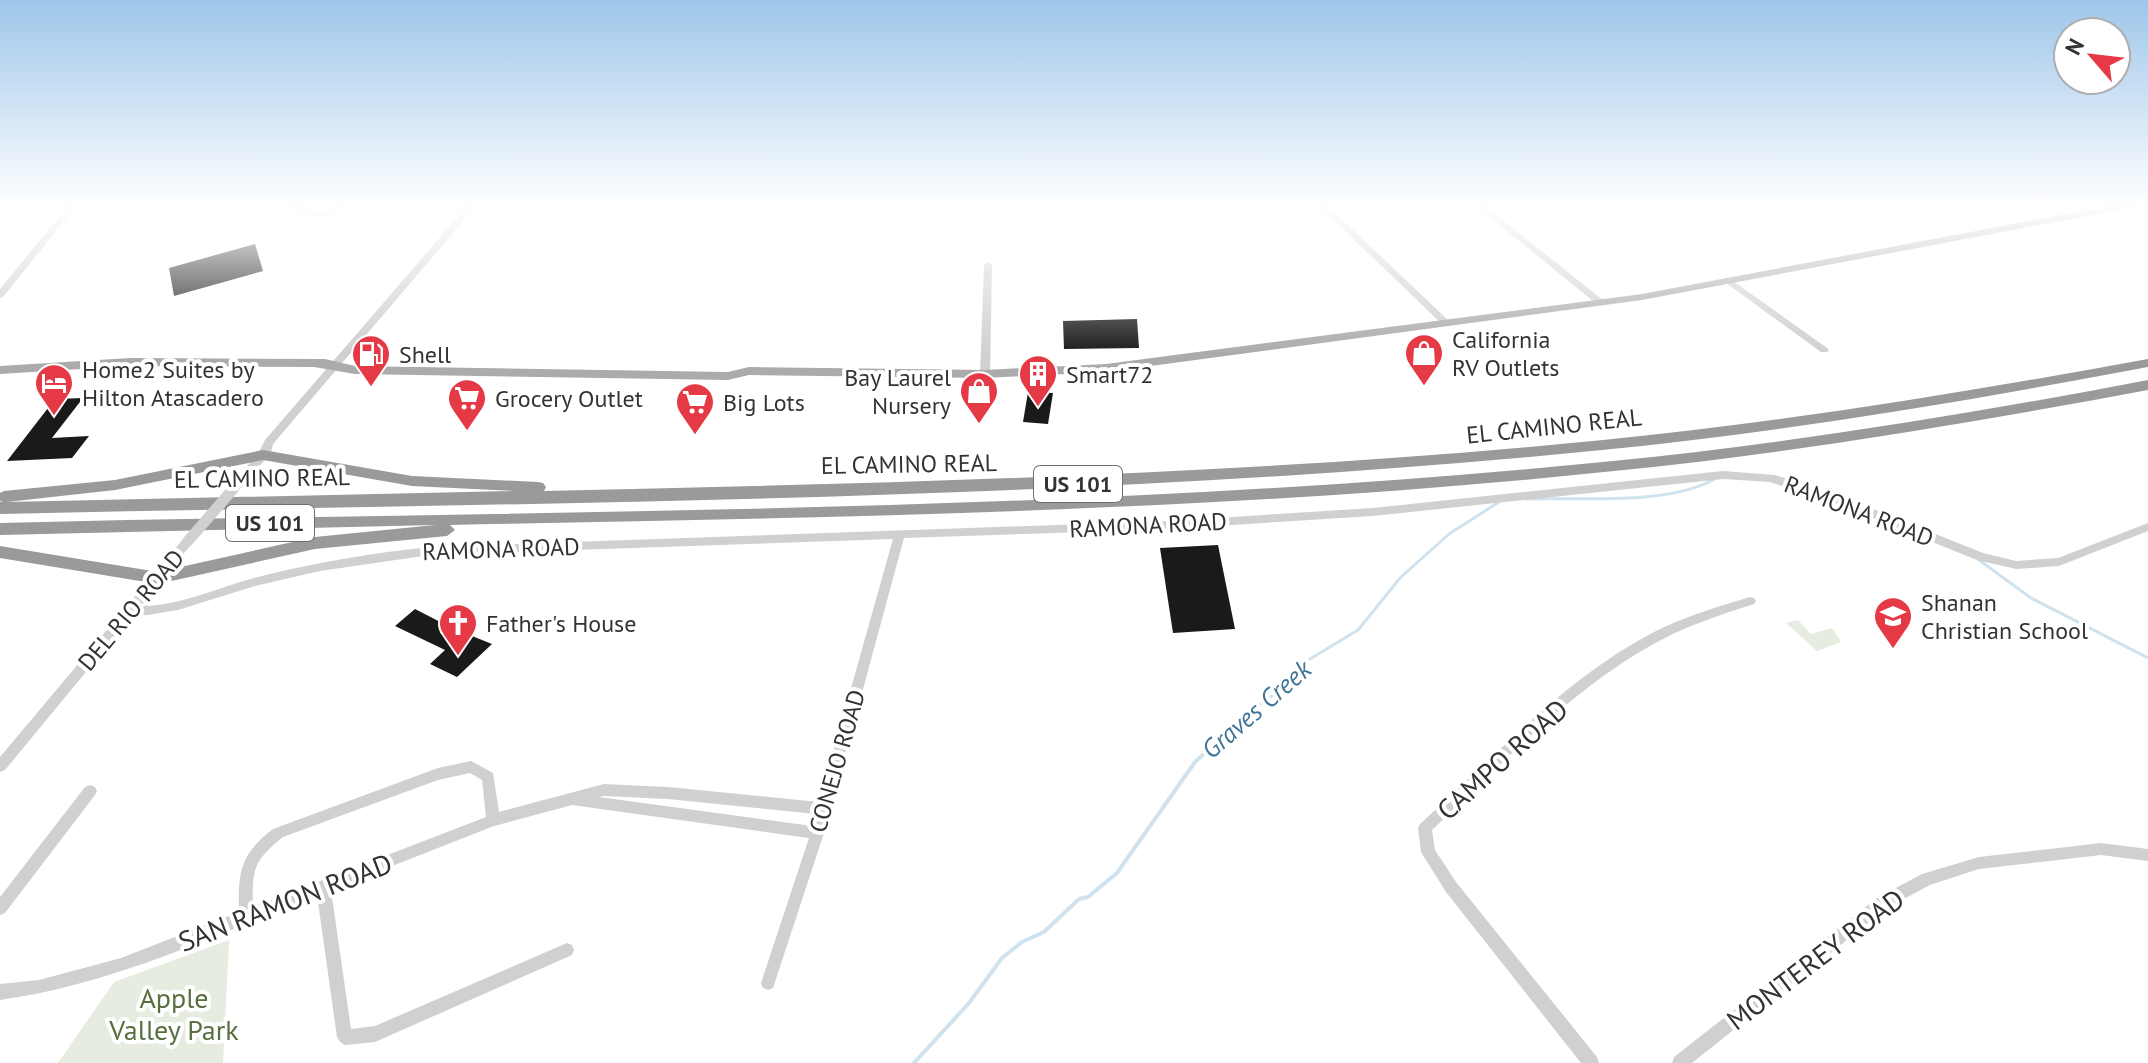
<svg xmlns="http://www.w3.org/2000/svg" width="2148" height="1063" font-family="'PT Sans',sans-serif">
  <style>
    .green { fill: #e6ecdf }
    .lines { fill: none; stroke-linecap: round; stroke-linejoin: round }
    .stream-far1 { stroke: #cfe2ee; stroke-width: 3 }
    .stream { stroke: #cfe2ee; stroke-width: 4 }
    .building { fill: #1a1a1a }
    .minor { fill: #d0d0d0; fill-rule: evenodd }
    .major { fill: #ababab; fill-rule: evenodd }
    .highway { fill: #9a9a9a; fill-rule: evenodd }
    .minor-bridge { stroke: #d0d0d0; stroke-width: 11 }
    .labels { text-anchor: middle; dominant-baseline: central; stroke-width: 8; stroke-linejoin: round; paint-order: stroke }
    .shield { fill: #fff; stroke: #707070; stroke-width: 2 }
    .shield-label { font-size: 22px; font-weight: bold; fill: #333 }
    .poi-label { font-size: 24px; fill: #333; stroke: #fff; text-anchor: start }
    .street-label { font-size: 24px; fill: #333; stroke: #fff }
    .water-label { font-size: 26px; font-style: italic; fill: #3f7597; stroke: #fff }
    .near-street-label { font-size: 28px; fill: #333; stroke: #fff }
    .near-park-label { font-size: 28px; fill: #56703f; stroke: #fff }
  </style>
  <rect width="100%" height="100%" fill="#fff"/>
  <g class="green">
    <polygon points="1798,620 1811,634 1832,628 1841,642 1817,651 1786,623"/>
    <polygon points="229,940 223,1063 58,1063 114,982"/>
  </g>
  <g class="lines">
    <g class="stream-far1">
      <path d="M1526,499c56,-2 140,7 189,-20"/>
      <polyline points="1979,560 2031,598 2148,658"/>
      <polyline points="1247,714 1284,687 1305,662 1358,630 1400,578 1449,534 1499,502"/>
    </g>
    <polyline class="stream" points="914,1063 969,1003 1002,958 1022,942 1044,932 1079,899 1088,897 1117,873 1195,762 1249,712"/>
  </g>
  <g class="building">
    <polygon points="255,244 263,271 174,296 169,268"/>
    <polygon points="1137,319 1139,348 1064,349 1063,321"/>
    <polygon points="1028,392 1053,393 1048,424 1023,422"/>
    <polygon points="83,398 52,438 89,436 72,458 7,461 55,399"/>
    <polygon points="1218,545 1235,629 1173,633 1160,548"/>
    <polygon points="415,609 452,628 492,644 457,677 430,664 445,650 395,626"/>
  </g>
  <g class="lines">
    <g class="minor">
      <polygon points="69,205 77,205 3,297 0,298 0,289"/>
      <polygon points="222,205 235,205 231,207 222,208"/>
      <path d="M288,205c11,0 18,5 29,6 11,1 17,-6 28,-6 -16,16 -39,12 -57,0z"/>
      <polygon points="468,205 477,205 273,444 271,453 238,491 230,491 229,488 230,485 258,454 265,440"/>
      <polygon points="1318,205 1327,205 1450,322 1450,326 1444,326"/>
      <polygon points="1475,205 1484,205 1604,301 1604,305 1598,305"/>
      <polygon points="988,262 992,265 990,374 985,377 980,374 984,265"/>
      <polygon points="1729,278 1827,348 1829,350 1827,352 1821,352 1726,283 1725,281"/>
      <path d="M1723,471l52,4 73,24 135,54 33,8 42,-3 90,-35v8l-89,35 -43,3 -39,-9 -137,-55 -70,-23 -47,-3 -350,37 -204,13 -265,9 -80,295 -51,155 -5,2 -5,-2 -2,-5 48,-145 -237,-33 -78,21 -163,64 20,139 24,-3 192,-83 5,2 2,5 -2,5 -197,87 -30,3 -5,-3 -3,-5 -20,-142c-103,41 -206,90 -317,105v-16l39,-4 82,-22 118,-46c-1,-40 1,-58 34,-83l165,-61 33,-7 22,12 6,39 105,-28 64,3 151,15 74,-263 -463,16 -110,16 -65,15 -77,24 -31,5h-14l-128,155 -5,2v-15l184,-219h8l2,3 -53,65c39,0 76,-18 113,-28 58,-15 117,-25 176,-31l739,-26 204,-13zM470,773l12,7 4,37 -233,90c-1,-37 0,-46 30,-70l155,-57zM604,796l64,3 147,15 -3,12 -213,-29z"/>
      <path d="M1750,597l4,1 2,3 -2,3c-31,10 -62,20 -91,35 -89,46 -159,124 -231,191l3,20 21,32 141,175 2,6h-18l-135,-171 -25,-40 -3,-24 2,-4c74,-67 143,-144 232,-191 31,-16 65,-26 98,-36z"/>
      <polygon points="90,785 95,787 97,791 95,795 5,913 0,915 0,897 85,787"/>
      <polygon points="2101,843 2148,849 2148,861 2101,855 1979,869 1930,885 1887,908 1692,1063 1672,1063 1674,1057 1877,898 1922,874 1979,857"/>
    </g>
    <polygon class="major" points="2113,205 2135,205 2130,208 1642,300 1106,372 985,378 749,375 728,380 355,374 314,367 130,366 0,374 0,366 130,358 325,359 355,366 728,372 749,367 985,370 1106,364 1642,294"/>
    <g class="highway">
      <path d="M2148,359v8c-181,34 -363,65 -546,83 -532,53 -1068,52 -1602,64v-12h3l-3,-1v-8l4,-2 111,-11 148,-30 149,26 126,6 5,1 3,4 -2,4c353,-8 707,-16 1059,-51 183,-18 364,-48 545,-81zM263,460l149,26 103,5 -508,11 108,-12z"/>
      <path d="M2148,380v10c-177,33 -354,63 -534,81 -386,41 -776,46 -1164,54l5,5 -8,6 -132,13 -157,35 -158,-26v-12l158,26 157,-35 120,-12 -435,10v-12c537,-13 1077,-8 1613,-62 179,-18 357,-47 535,-81z"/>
    </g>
    <polyline class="minor-bridge" points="188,541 234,488"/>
  </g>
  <linearGradient id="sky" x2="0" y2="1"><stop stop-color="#9ec6ea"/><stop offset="0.58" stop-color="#fff"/><stop offset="1" stop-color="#fff" stop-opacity="0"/></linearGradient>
  <rect width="2148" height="354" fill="url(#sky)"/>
  <defs>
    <symbol id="shop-pin" viewBox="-11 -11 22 30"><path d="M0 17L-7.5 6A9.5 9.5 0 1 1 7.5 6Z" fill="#e63946" stroke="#fff"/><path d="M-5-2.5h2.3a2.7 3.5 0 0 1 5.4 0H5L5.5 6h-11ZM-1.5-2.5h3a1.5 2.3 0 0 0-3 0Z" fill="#fff"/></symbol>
    <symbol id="fuel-pin" viewBox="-11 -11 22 30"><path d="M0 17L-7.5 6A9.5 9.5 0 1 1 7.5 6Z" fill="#e63946" stroke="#fff"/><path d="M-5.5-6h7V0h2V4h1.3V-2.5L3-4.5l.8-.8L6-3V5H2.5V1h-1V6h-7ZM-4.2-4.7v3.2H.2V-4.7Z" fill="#fff"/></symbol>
    <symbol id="building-pin" viewBox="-11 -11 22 30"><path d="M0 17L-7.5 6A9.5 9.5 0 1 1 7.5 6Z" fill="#e63946" stroke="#fff"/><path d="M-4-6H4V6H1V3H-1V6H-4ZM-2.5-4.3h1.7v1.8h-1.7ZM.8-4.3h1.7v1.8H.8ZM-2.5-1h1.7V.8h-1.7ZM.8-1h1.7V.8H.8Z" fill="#fff"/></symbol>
    <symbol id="hotel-pin" viewBox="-11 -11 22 30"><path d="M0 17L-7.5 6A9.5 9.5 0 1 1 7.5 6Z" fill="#e63946" stroke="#fff"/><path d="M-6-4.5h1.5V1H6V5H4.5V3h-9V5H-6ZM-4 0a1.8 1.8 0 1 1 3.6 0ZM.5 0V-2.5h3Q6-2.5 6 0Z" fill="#fff"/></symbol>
    <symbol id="supermarket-pin" viewBox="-11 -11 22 30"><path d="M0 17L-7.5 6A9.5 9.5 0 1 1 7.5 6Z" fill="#e63946" stroke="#fff"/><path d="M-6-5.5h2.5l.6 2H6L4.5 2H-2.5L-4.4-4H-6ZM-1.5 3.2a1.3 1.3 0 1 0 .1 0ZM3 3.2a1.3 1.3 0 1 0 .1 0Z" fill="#fff"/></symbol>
    <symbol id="school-pin" viewBox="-11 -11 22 30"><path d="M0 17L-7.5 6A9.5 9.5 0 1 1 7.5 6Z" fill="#e63946" stroke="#fff"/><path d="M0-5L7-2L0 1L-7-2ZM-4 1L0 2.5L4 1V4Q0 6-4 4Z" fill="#fff"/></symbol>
    <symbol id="church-pin" viewBox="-11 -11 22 30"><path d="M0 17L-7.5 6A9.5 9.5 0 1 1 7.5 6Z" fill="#e63946" stroke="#fff"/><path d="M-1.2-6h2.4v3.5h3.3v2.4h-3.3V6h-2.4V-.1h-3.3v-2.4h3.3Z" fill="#fff"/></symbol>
  </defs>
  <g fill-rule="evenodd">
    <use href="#shop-pin" x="1402" y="331" width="44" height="60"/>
    <use href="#fuel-pin" x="349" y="332" width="44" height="60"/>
    <use href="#building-pin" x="1016" y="352" width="44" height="60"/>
    <use href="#hotel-pin" x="32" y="361" width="44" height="60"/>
    <use href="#shop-pin" x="957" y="369" width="44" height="60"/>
    <use href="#supermarket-pin" x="445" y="376" width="44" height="60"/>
    <use href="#supermarket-pin" x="673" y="380" width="44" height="60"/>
    <use href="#school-pin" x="1871" y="594" width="44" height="60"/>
    <use href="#church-pin" x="436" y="601" width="44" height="60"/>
  </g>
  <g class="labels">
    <g class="shield">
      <rect x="1034" y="466" width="88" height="36" rx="6"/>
      <rect x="226" y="505" width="88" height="36" rx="6"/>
    </g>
    <g class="shield-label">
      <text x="1078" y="484">US 101</text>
      <text x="270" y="523">US 101</text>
    </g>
    <g class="poi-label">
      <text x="1452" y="339">California<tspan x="1452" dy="28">RV Outlets</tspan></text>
      <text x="399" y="354">Shell</text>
      <text x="82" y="369">Home2 Suites by<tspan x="82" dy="28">Hilton Atascadero</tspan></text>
      <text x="1066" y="374">Smart72</text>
      <text x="951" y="377" text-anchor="end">Bay Laurel<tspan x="951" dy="28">Nursery</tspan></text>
      <text x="495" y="398">Grocery Outlet</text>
      <text x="723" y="402">Big Lots</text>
      <text x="1921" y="602">Shanan<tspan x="1921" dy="28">Christian School</tspan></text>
      <text x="486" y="623">Father's House</text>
    </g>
    <g class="street-label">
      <text transform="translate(1554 426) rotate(-6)">EL CAMINO REAL</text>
      <text transform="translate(909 464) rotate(-1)">EL CAMINO REAL</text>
      <text transform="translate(262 478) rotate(-1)">EL CAMINO REAL</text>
      <text transform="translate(1859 511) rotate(21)">RAMONA ROAD</text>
      <text transform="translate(1148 525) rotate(-3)">RAMONA ROAD</text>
      <text transform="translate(501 549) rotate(-2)">RAMONA ROAD</text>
      <text transform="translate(131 610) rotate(-50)">DEL RIO ROAD</text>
      <text transform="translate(837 761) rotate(-74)">CONEJO ROAD</text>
    </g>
    <g class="water-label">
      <text transform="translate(1256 709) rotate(-41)">Graves Creek</text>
    </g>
    <g class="near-street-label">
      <text transform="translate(1502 759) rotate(-42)">CAMPO ROAD</text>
      <text transform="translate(285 902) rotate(-21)">SAN RAMON ROAD</text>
      <text transform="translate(1815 959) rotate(-37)">MONTEREY ROAD</text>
    </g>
    <g class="near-park-label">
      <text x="174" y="997">Apple<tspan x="174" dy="32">Valley Park</tspan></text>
    </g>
  </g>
  <g transform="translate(2092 56) rotate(298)"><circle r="38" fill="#ffffff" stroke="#adadad" stroke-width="2"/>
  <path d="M0-6L14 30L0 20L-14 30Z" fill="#e63946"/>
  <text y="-12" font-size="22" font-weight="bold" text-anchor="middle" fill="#333333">N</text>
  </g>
</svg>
